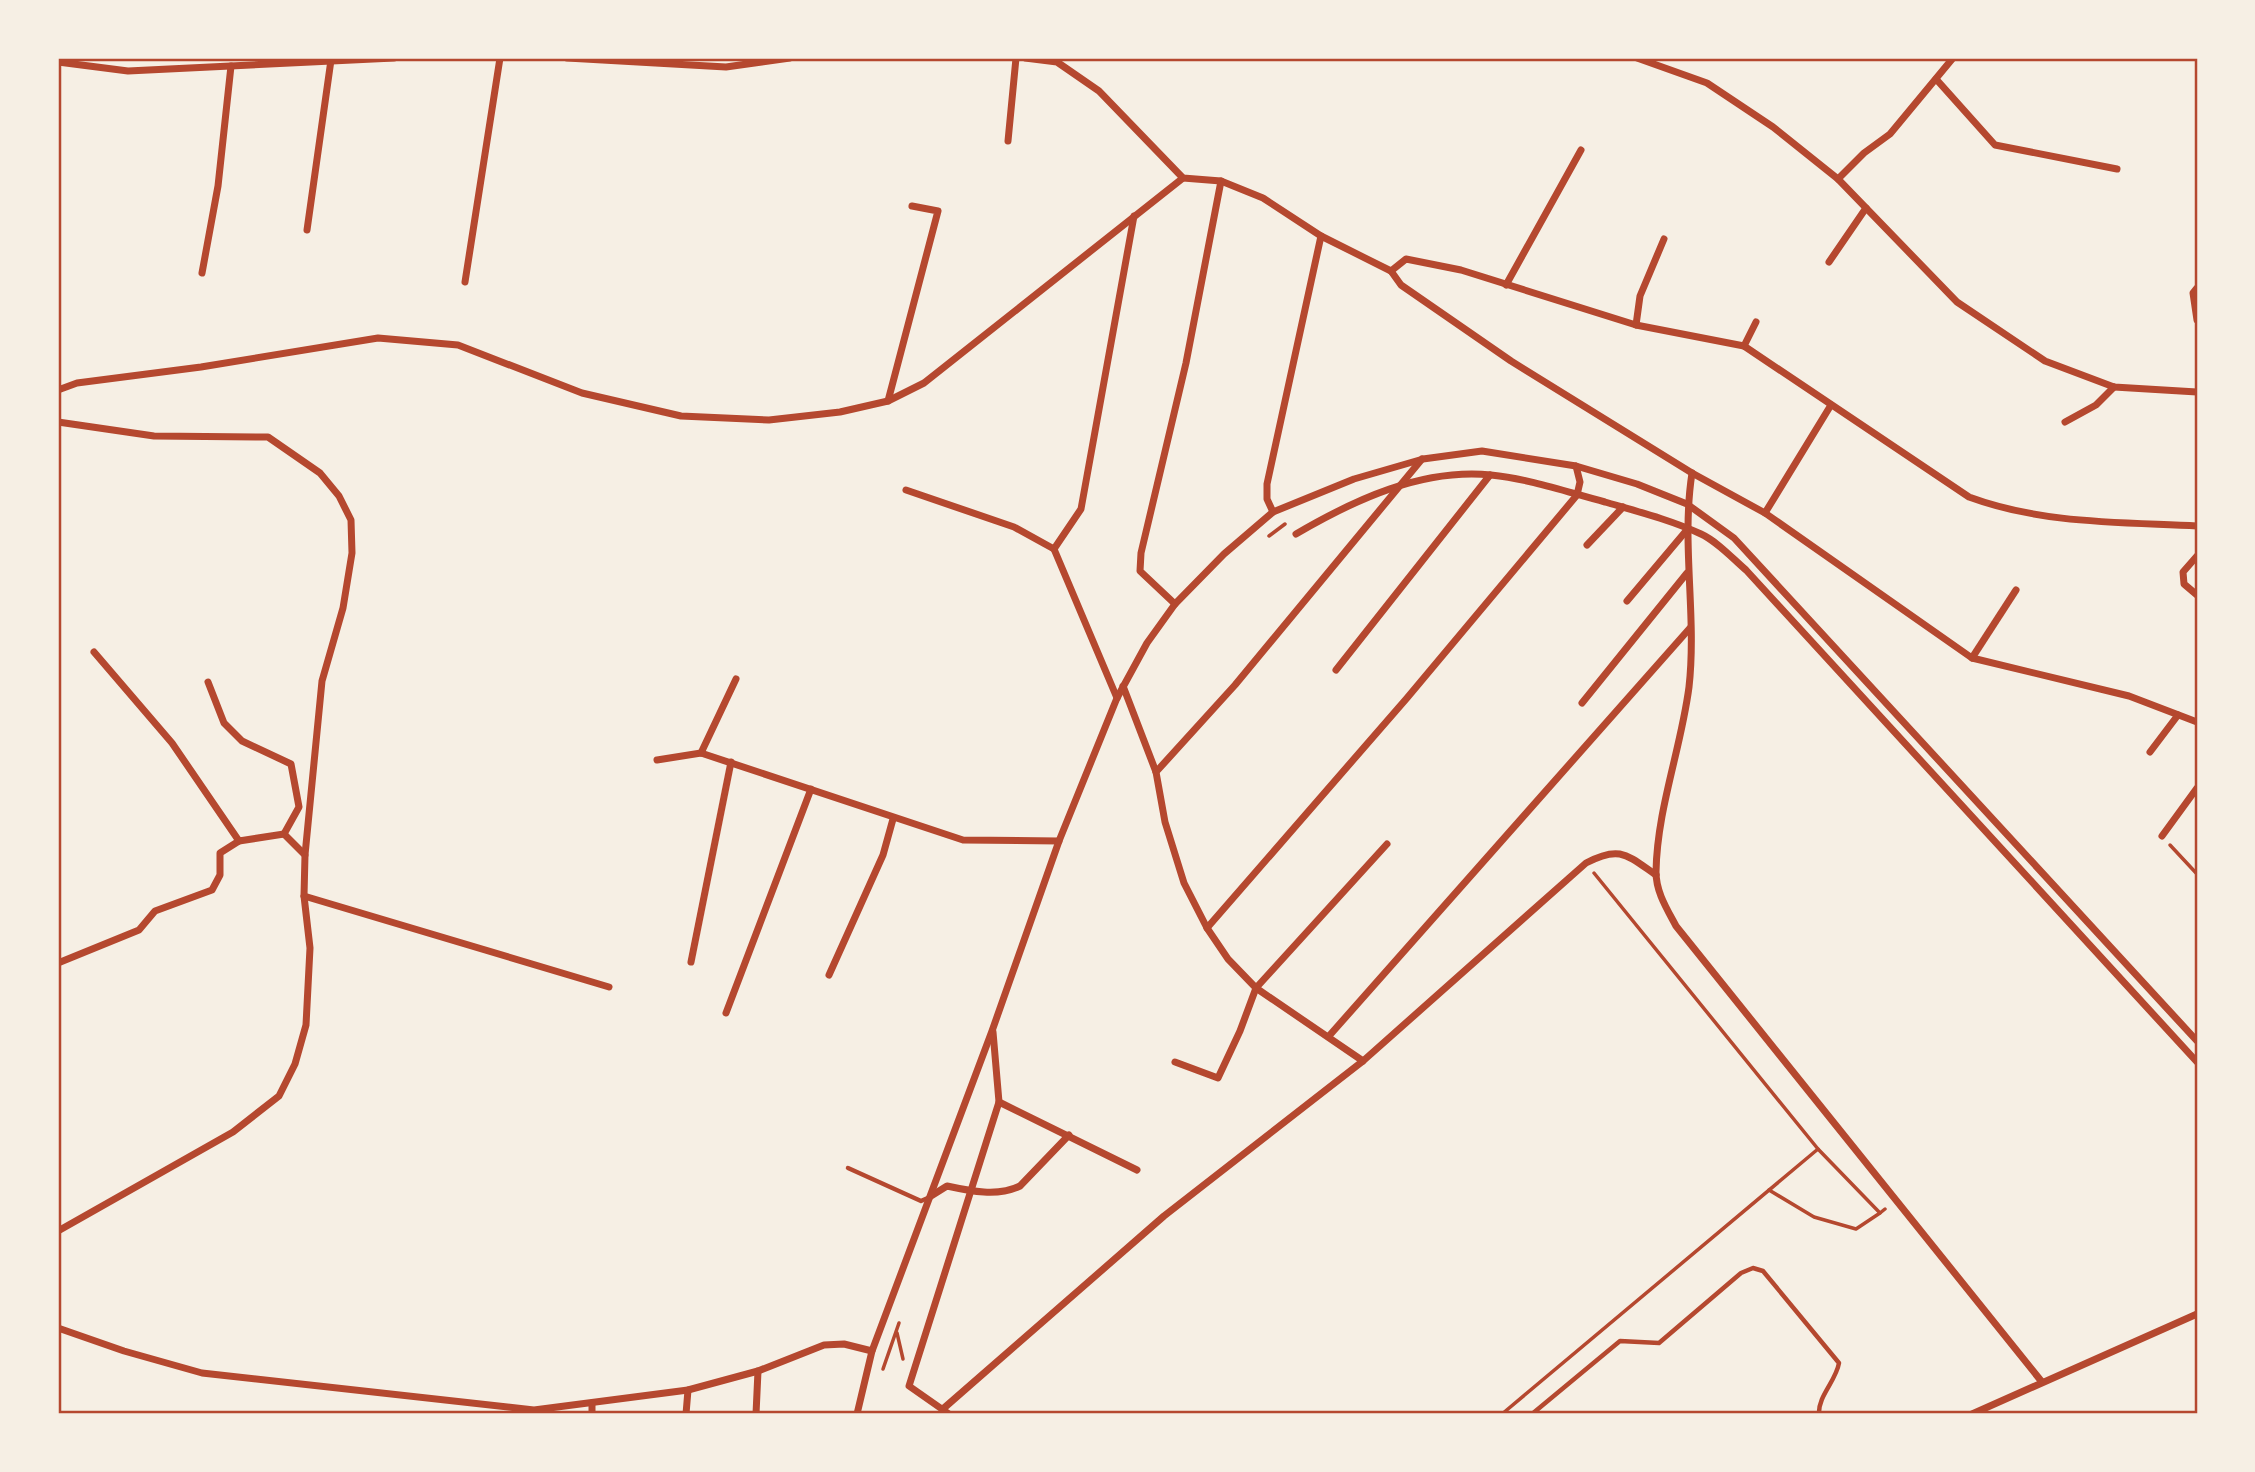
<svg xmlns="http://www.w3.org/2000/svg" width="2255" height="1472" font-family="'Zilla Slab',serif">
  <style>
    .lines { fill: none; stroke-linecap: round; stroke-linejoin: round }
    .path { stroke: #b5482f; stroke-width: 3.5 }
    .service { stroke: #b5482f; stroke-width: 4.5 }
    .minor { stroke: #b5482f; stroke-width: 7 }
    .neatline { fill: none; stroke: #b5482f; stroke-width: 2.5 }
  </style>
  <rect width="100%" height="100%" fill="#f6efe4"/>
  <g class="lines">
    <g class="path">
      <polyline points="1269,536 1285,524"/>
      <polyline points="2170,845 2197,874"/>
      <polyline points="1594,873 1818,1149 1880,1213 1885,1209"/>
      <polyline points="1769,1190 1814,1217 1856,1229 1880,1213"/>
      <polyline points="897,1333 903,1359"/>
      <polyline points="883,1369 899,1323"/>
      <polyline points="1502,1414 1818,1149"/>
    </g>
    <g class="service">
      <polyline points="848,1168 921,1201 930,1197"/>
      <path d="M1532,1414l88,-73 39,2 82,-70 12,-5 10,3 76,92c-3,18 -21,33 -20,51"/>
    </g>
    <g class="minor">
      <polyline points="567,58 726,67 790,58"/>
      <polyline points="1025,58 1057,62 1099,91 1183,178 1221,181 1263,198 1321,236 1391,271 1401,285 1511,361 1692,473 1765,513 1972,658 2129,696 2197,722"/>
      <polyline points="1637,58 1707,83 1773,127 1838,179 1957,302 2045,361 2114,387 2197,392"/>
      <polyline points="58,62 128,71 394,58"/>
      <polyline points="1936,79 1995,145 2117,169"/>
      <polyline points="1008,141 1016,58"/>
      <polyline points="1838,179 1864,153 1890,134 1953,58"/>
      <polyline points="307,230 331,60"/>
      <polyline points="1829,262 1866,208"/>
      <path d="M1391,271l15,-12 55,11 175,55 108,21 225,151c73,27 151,25 228,29"/>
      <polyline points="202,273 218,186 231,66"/>
      <polyline points="465,282 500,58"/>
      <polyline points="1506,285 1581,150"/>
      <polyline points="2197,288 2193,293 2197,320"/>
      <polyline points="1636,325 1640,296 1664,239"/>
      <polyline points="1744,346 1756,322"/>
      <polyline points="58,390 77,383 201,367 378,338 458,345 582,393 681,416 769,420 840,412 888,401 924,383 1183,178"/>
      <polyline points="888,401 938,211 912,206"/>
      <polyline points="58,422 154,436 268,437 320,473 339,496 351,520 352,553 343,608 322,681 305,855"/>
      <polyline points="2065,422 2096,405 2114,387"/>
      <path d="M1692,473c-11,71 5,142 -3,214 -8,62 -32,122 -33,185 0,20 11,37 20,54l366,456"/>
      <polyline points="906,490 1014,527 1054,549 1117,698"/>
      <polyline points="1273,512 1267,499 1267,484 1321,236"/>
      <polyline points="1765,513 1831,405"/>
      <path d="M1296,534c58,-34 126,-66 195,-59 39,4 76,17 114,27 31,9 66,18 96,32 17,8 31,24 45,36l451,492"/>
      <polyline points="1587,545 1623,507"/>
      <polyline points="1054,549 1081,509 1134,216"/>
      <polyline points="2197,556 2183,572 2184,584 2197,595"/>
      <polyline points="1627,601 1686,531"/>
      <polyline points="1175,604 1140,571 1141,553 1186,363 1221,181"/>
      <polyline points="94,652 172,743 239,841"/>
      <polyline points="1972,658 2016,590"/>
      <polyline points="1336,670 1490,475"/>
      <polyline points="208,682 224,723 242,741 291,764 299,807 284,834"/>
      <polyline points="1123,686 1156,772 1165,822 1184,883 1207,928 1228,959 1256,988 1363,1061"/>
      <polyline points="1582,703 1687,573"/>
      <polyline points="2150,752 2178,715"/>
      <polyline points="701,753 736,679"/>
      <polyline points="657,760 701,753 963,840 1059,841"/>
      <polyline points="1156,772 1235,685 1422,459"/>
      <polyline points="2162,836 2197,788"/>
      <polyline points="304,896 609,987"/>
      <polyline points="1207,928 1407,698 1577,495 1580,482 1576,466"/>
      <polyline points="691,962 731,762"/>
      <polyline points="58,963 139,930 155,911 212,890 220,875 220,853 239,841 284,834"/>
      <polyline points="829,975 883,855 893,819"/>
      <polyline points="726,1013 811,789"/>
      <polyline points="1329,1036 1690,628"/>
      <polyline points="1175,1062 1218,1078 1240,1031 1256,988 1387,844"/>
      <polyline points="999,1102 1137,1170"/>
      <path d="M931,1196l16,-10c23,5 51,11 73,0l49,-51"/>
      <polyline points="58,1231 233,1132 279,1096 295,1064 306,1025 310,948 304,896 305,855 284,834"/>
      <polyline points="58,1328 124,1351 202,1373 534,1410 688,1390 758,1371 824,1345 844,1344 872,1351"/>
      <path d="M944,1408l220,-192 199,-155 223,-198c34,-18 41,-8 70,12"/>
      <polyline points="592,1414 592,1403"/>
      <polyline points="686,1414 688,1390"/>
      <polyline points="756,1414 758,1371"/>
      <polyline points="857,1414 872,1351 992,1031 1059,841 1117,698 1147,643 1175,604 1224,554 1273,512 1354,479 1423,459 1482,451 1576,466 1637,484 1687,504 1734,538 2197,1041"/>
      <polyline points="949,1414 909,1386 999,1102 993,1032"/>
      <polyline points="1972,1414 2197,1314"/>
    </g>
  </g>
  <rect width="2255" height="1472" fill="none" stroke="#f6efe4" stroke-width="119"/>
  <rect x="60" y="60" width="2136" height="1352" class="neatline"/>
</svg>
